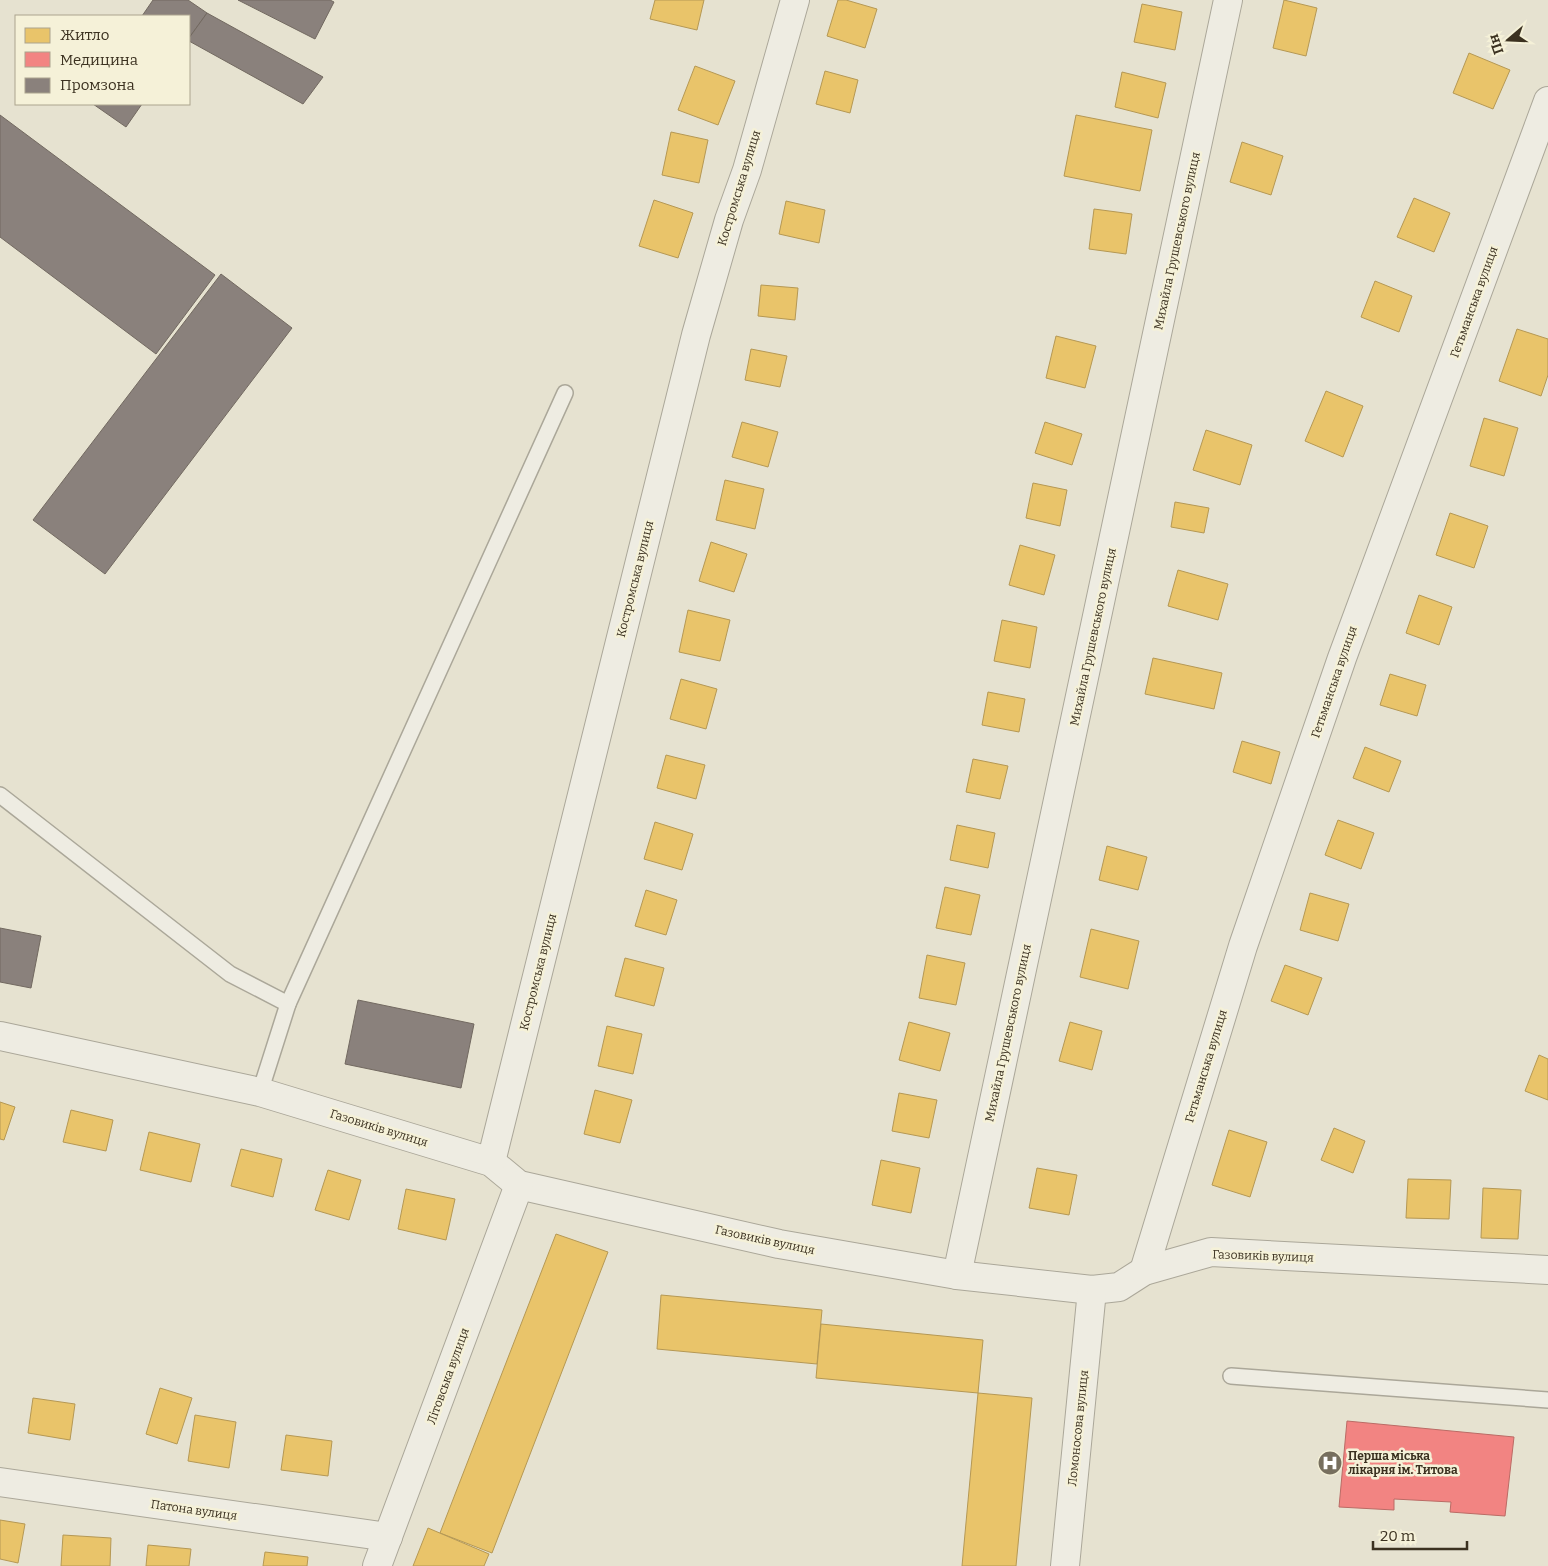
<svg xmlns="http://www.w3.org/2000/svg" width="1548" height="1566" font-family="Bitter,serif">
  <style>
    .homes { fill: #e9c46a; stroke: #b59854 }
    .health { fill: #f28482; stroke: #bb6b65 }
    .industry { fill: #8a817c; stroke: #726960 }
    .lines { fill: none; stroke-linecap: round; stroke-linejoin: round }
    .lane-casing { stroke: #aba799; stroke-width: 18 }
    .street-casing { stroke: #aba799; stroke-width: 30 }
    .lane { stroke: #eeece2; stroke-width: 15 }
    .street { stroke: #eeece2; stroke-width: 28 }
    .labels { text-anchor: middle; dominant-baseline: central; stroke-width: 5; stroke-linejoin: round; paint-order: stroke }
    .street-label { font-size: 12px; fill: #3b3120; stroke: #f5f1d8 }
    .poi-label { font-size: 12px; font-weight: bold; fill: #3b3120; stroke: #f5f1d8; text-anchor: start }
  </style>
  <rect width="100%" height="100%" fill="#e6e2d0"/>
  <g class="homes">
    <polygon points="655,0 704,0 697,30 650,19"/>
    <polygon points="838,0 846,0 877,9 865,48 827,36"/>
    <polygon points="1284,0 1317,8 1306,56 1273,48"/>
    <polygon points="1142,4 1182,12 1175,50 1134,42"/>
    <polygon points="1469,53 1510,70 1493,109 1453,93"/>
    <polygon points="695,66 735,81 718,125 678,110"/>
    <polygon points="825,71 858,80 850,113 816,104"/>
    <polygon points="1122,72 1166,83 1158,118 1115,107"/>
    <polygon points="1076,115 1152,130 1140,191 1064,176"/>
    <polygon points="671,132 708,140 699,183 662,175"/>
    <polygon points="1242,142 1283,156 1271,195 1230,182"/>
    <polygon points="1414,198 1450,213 1434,252 1397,237"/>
    <polygon points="654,200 693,213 678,258 639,246"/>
    <polygon points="786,201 825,210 819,243 779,234"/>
    <polygon points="1094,209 1132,214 1126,254 1089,249"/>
    <polygon points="1375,281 1412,296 1399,332 1361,317"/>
    <polygon points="761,285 798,288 795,320 758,316"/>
    <polygon points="1517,329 1548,339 1548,375 1541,396 1499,381"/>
    <polygon points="1056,336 1096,346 1085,388 1046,378"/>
    <polygon points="751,349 787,356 780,387 745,380"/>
    <polygon points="1326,391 1363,406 1343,457 1305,441"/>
    <polygon points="1484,418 1518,428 1504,476 1470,466"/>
    <polygon points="742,422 778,432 768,467 732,457"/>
    <polygon points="1045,422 1082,434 1072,465 1035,453"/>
    <polygon points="1206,430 1252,445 1240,485 1193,470"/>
    <polygon points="725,480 764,489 755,529 716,520"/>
    <polygon points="1033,483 1067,490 1060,526 1026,518"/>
    <polygon points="1175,502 1209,508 1204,533 1171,527"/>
    <polygon points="1450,513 1488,526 1474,568 1436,555"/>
    <polygon points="711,542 747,554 734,592 699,581"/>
    <polygon points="1020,545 1055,555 1044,595 1009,585"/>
    <polygon points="1178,570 1228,584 1218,620 1168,606"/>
    <polygon points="1419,595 1452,607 1439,645 1406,633"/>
    <polygon points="688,610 730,620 720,661 679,652"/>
    <polygon points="1002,620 1037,627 1030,668 994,661"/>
    <polygon points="1153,658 1222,673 1214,709 1145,694"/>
    <polygon points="1390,674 1426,685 1417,716 1380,705"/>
    <polygon points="681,679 717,689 706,729 670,719"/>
    <polygon points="988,692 1025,699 1019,732 982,725"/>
    <polygon points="1242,741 1280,752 1271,784 1233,772"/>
    <polygon points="1365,747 1401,761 1389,792 1353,778"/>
    <polygon points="666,755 705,765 696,799 657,788"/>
    <polygon points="973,759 1008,766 1000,799 966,792"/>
    <polygon points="1338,820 1374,833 1361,869 1325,855"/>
    <polygon points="655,822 693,834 682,870 644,859"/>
    <polygon points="957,825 995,833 988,868 950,860"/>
    <polygon points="1107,846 1147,857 1138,890 1099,880"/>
    <polygon points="945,887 980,895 971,935 936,928"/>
    <polygon points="646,890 677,900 666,935 635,926"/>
    <polygon points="1310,893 1349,904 1338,941 1300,930"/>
    <polygon points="1091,929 1139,941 1128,989 1080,977"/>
    <polygon points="927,955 965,963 956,1005 919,998"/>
    <polygon points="625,958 664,968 654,1006 615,996"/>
    <polygon points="1285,965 1322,978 1308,1015 1271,1001"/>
    <polygon points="909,1022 950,1033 940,1071 899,1060"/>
    <polygon points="1070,1022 1102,1031 1092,1070 1059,1061"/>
    <polygon points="607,1026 642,1034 633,1074 598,1066"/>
    <polygon points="1539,1055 1548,1059 1548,1100 1525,1091"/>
    <polygon points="595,1090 632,1100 620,1143 584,1134"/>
    <polygon points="899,1093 937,1100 929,1138 892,1131"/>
    <polygon points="0,1102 15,1107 4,1140 0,1139"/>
    <polygon points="71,1110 113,1120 106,1151 63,1142"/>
    <polygon points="1334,1128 1365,1141 1353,1173 1321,1160"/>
    <polygon points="1229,1130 1267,1142 1250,1197 1212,1185"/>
    <polygon points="149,1132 200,1144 191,1182 140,1170"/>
    <polygon points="241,1149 282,1159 273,1197 231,1186"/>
    <polygon points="881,1160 920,1168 911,1213 872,1205"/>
    <polygon points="1037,1168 1077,1175 1069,1215 1029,1208"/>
    <polygon points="328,1170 361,1180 349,1220 315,1210"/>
    <polygon points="1408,1179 1451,1180 1449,1219 1406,1218"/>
    <polygon points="1483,1188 1521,1190 1518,1239 1481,1238"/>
    <polygon points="406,1189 455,1199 446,1240 398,1229"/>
    <polygon points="556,1234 608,1252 492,1553 440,1533"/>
    <polygon points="661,1295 822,1310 817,1364 657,1349"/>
    <polygon points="821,1324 983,1340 978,1393 816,1378"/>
    <polygon points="160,1388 192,1398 177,1444 146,1434"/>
    <polygon points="978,1393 1032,1398 1016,1566 962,1566"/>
    <polygon points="33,1398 75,1404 70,1440 28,1433"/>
    <polygon points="195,1415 236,1422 229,1468 188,1461"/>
    <polygon points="286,1435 332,1441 328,1476 281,1470"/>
    <polygon points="0,1520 25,1524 18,1563 0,1559"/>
    <polygon points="428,1528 489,1554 484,1566 413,1566"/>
    <polygon points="63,1535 111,1538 110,1566 61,1566"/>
    <polygon points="148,1545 191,1549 189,1566 146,1566"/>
    <polygon points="265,1552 308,1557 307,1566 263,1566"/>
  </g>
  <polygon class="health" points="1347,1421 1514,1437 1505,1516 1450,1512 1451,1502 1394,1499 1394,1510 1339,1507"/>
  <g class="industry">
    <polygon points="153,0 188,0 207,13 189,38 189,16 142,16"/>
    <polygon points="238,0 330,0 334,2 315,39"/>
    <polygon points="207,13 323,77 303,104 189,41 189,38"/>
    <polygon points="93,104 142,104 126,127"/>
    <polygon points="0,115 215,275 156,354 0,237"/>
    <polygon points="221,274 292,328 105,574 33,520"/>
    <polygon points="0,928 41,936 31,988 0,982"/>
    <polygon points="358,1000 474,1024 461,1088 345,1064"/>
  </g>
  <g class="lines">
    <defs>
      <g id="lane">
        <polyline points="0,795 230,974 288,1004"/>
        <polyline points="260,1092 288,1004 565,393"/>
        <polyline points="1231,1376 1548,1400"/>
      </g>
      <g id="street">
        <polyline points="0,1036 260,1092 491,1162 519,1185 779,1244 957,1275 1092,1290 1119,1287 1144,1271 1211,1252 1548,1270"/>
        <polyline points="491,1162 696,335 729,220 747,170 795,0"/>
        <polyline points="1144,1271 1243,946 1342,658 1548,101"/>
        <polyline points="957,1275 1228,0"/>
        <polyline points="0,1482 388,1537"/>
        <polyline points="377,1566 519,1185"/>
        <polyline points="1065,1566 1092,1290"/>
      </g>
    </defs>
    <use href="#lane" class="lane-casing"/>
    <use href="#street" class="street-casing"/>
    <use href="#lane" class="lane"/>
    <use href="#street" class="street"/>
  </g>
  <defs>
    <symbol id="hospital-disc" viewBox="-11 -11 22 22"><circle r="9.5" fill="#776f5e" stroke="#f5f1d8"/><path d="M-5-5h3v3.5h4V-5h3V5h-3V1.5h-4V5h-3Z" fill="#fff"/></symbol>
  </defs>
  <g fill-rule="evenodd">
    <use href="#hospital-disc" x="1316" y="1449" width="28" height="28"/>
  </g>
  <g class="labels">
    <g class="street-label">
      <text transform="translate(739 188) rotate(-73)">Костромська вулиця</text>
      <text transform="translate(1177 241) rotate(-78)">Михайла Грушевського вулиця</text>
      <text transform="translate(1474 302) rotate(-70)">Гетьманська вулиця</text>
      <text transform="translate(635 579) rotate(-76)">Костромська вулиця</text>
      <text transform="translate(1093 637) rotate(-78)">Михайла Грушевського вулиця</text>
      <text transform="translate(1334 682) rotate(-71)">Гетьманська вулиця</text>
      <text transform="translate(538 972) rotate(-76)">Костромська вулиця</text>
      <text transform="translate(1008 1033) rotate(-78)">Михайла Грушевського вулиця</text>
      <text transform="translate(1206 1066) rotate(-73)">Гетьманська вулиця</text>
      <text transform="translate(379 1128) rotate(17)">Газовиків вулиця</text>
      <text transform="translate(765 1240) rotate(12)">Газовиків вулиця</text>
      <text transform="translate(1263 1256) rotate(2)">Газовиків вулиця</text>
      <text transform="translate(448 1376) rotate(-70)">Літовська вулиця</text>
      <text transform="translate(1078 1428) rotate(-84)">Ломоносова вулиця</text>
      <text transform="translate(194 1510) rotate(8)">Патона вулиця</text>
    </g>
    <g class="poi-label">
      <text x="1348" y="1456">Перша міська<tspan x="1348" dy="14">лікарня ім. Титова</tspan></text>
    </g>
  </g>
  <rect x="15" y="15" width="175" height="90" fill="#f5f1d8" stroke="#aba48e"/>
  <rect x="25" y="28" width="25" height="15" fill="#e9c46a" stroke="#aba48e"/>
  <text x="60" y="40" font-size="15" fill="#3b3120">Житло</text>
  <rect x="25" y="52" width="25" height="15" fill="#f28482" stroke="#aba48e"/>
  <text x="60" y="65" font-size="15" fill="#3b3120">Медицина</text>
  <rect x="25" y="78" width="25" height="15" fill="#8a817c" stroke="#aba48e"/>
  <text x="60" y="90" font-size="15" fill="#3b3120">Промзона</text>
  <g transform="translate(1508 40) rotate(251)" stroke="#f5f1d8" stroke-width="4" paint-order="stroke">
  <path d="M0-4L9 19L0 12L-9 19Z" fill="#3b3120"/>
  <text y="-8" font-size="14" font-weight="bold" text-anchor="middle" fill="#3b3120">Пн</text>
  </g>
  <path d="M1373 1541v8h94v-8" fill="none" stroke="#3b3120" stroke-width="2.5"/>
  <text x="1380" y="1541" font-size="15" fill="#3b3120" stroke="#f5f1d8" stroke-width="4" paint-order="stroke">20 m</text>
</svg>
